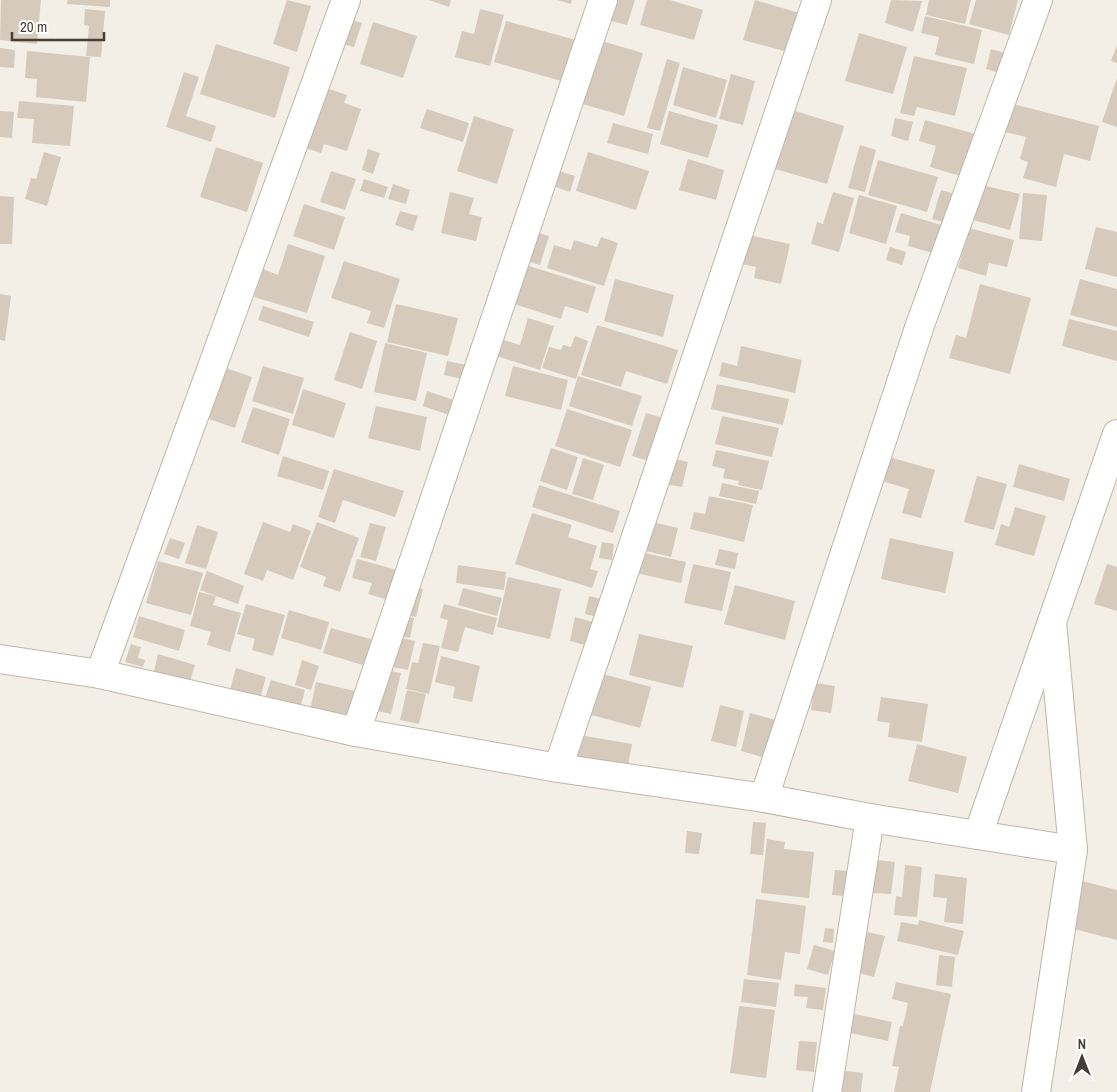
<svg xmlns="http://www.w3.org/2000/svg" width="1117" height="1092" font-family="'Archivo Narrow',sans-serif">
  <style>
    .building { fill: #d5cabc }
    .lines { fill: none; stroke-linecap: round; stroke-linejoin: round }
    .minor-casing { stroke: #bfb6a9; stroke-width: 30 }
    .minor { stroke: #fff; stroke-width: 28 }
  </style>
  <rect width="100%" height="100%" fill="#f3efe6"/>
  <g class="building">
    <polygon points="1,0 41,0 37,44 0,40"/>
    <polygon points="68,0 110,0 110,7 67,4"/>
    <polygon points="287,0 311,6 297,52 273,44"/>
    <polygon points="429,0 451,0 449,7"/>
    <polygon points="557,0 572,0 571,4"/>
    <polygon points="613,0 635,0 627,25 607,20"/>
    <polygon points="647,0 670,0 703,10 694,40 640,25"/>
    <polygon points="755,0 799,13 788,52 743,40"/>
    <polygon points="891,0 922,1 913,32 885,23"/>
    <polygon points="929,0 971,0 965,24 926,15"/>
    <polygon points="976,0 1018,0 1009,35 969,24"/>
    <polygon points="85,9 105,11 101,57 86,56 89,26 84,25"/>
    <polygon points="480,9 504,15 490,66 455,57 462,31 474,34"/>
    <polygon points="925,16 982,30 974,64 935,55 939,37 921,33"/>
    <polygon points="350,19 362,23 354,47 342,44"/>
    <polygon points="506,21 576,40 565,82 494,62"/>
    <polygon points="373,22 417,36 403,78 360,64"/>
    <polygon points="859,33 907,47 893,94 845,81"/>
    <polygon points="598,40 643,53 624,116 579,103"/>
    <polygon points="216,44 290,67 275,118 200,94"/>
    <polygon points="1117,45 1117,63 1111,61"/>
    <polygon points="0,48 15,50 14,68 0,67"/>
    <polygon points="991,49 1009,54 1004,74 986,69"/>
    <polygon points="27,51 90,57 86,102 36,97 37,79 25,78"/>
    <polygon points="914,56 967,68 955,116 917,107 914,116 900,113"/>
    <polygon points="667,59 680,63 660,131 647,128"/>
    <polygon points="683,67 727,80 716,118 673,105"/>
    <polygon points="184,72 199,77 186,116 216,126 211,142 166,127"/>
    <polygon points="731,74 755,81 743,125 719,119"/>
    <polygon points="1117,78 1117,127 1102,122"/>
    <polygon points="323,87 347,95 344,103 361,109 347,151 324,144 321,153 303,147"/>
    <polygon points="19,101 74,106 70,146 32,143 34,119 17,118"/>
    <polygon points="1013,104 1099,126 1090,161 1064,154 1056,187 1023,178 1028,162 1020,159 1026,137 1005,132"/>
    <polygon points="427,109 469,123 463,142 420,128"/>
    <polygon points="792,110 844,126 827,184 775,169"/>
    <polygon points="0,111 14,112 12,138 0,137"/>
    <polygon points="669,111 718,125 708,158 660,144"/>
    <polygon points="474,116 514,129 497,184 457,171"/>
    <polygon points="895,118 913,122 908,141 891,136"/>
    <polygon points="925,120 979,135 967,178 930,167 936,146 919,141"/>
    <polygon points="613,123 653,134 648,154 607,143"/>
    <polygon points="860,145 876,150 865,192 848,188"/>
    <polygon points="216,147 263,163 247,212 200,197"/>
    <polygon points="368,149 380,153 373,174 362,170"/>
    <polygon points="44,152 61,157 47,206 25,199 31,178 36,179"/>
    <polygon points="588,152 649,171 636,210 576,191"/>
    <polygon points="688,159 724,170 716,200 679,190"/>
    <polygon points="878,160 938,177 927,212 868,195"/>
    <polygon points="555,170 575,176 570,192 550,185"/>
    <polygon points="331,171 356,179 345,210 320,202"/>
    <polygon points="364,179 388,187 384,198 360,191"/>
    <polygon points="393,184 410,190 406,204 388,199"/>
    <polygon points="982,185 1020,194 1010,230 973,220"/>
    <polygon points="941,190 959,195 950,224 932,219"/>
    <polygon points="450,192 474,198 469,214 482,217 476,241 441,233"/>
    <polygon points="833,192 854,198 839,252 811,244 817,222 823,224"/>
    <polygon points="1023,193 1047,195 1042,241 1019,239"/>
    <polygon points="859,195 897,206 886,244 849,233"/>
    <polygon points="0,196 14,197 12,244 0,244"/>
    <polygon points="304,204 345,217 334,250 293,236"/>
    <polygon points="400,211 418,216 413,231 395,225"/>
    <polygon points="901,213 948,227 940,255 908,246 910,236 895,232"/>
    <polygon points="1096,227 1117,232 1117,277 1085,269"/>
    <polygon points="969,228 1014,240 1007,267 989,263 986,276 958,268"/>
    <polygon points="532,231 549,236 540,265 523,260"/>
    <polygon points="744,234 790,244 781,284 754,278 756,267 737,263"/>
    <polygon points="601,237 618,243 604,286 547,268 554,245 571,250 574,240 597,247"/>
    <polygon points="288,244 325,256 307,313 254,297 263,269 278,275"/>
    <polygon points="890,247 906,252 902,265 886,260"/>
    <polygon points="344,261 400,279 384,328 367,323 371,311 331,298"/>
    <polygon points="523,264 596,287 588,313 565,306 561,319 511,303"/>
    <polygon points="615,279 674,295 663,337 604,321"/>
    <polygon points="1080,279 1117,289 1117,327 1070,315"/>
    <polygon points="980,284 1031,298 1010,374 949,358 956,335 966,338"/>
    <polygon points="0,294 11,296 5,341 0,340"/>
    <polygon points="396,304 458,318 448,356 387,342"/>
    <polygon points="263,306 314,322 309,337 258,320"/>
    <polygon points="528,318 554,326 540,370 491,354 497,338 520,345"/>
    <polygon points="1069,319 1117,331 1117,361 1062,346"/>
    <polygon points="597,325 678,350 667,384 626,371 621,387 581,375"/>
    <polygon points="350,332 377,341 362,389 334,380"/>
    <polygon points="575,336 588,341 576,379 542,368 549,347 561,350 563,345 571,347"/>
    <polygon points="385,343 427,353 416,401 374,392"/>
    <polygon points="741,346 802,360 795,393 719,376 722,362 737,366"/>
    <polygon points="447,361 466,365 462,379 444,375"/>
    <polygon points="263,366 304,378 293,414 252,401"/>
    <polygon points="513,366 568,380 561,410 505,396"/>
    <polygon points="226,368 252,377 235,428 209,419"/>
    <polygon points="578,376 642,396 632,426 569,406"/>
    <polygon points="717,384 789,399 783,425 711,409"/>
    <polygon points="303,389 346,403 334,438 292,425"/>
    <polygon points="427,391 454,400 449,415 423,406"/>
    <polygon points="376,406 427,417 420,451 368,438"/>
    <polygon points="253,407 290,419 279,455 241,442"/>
    <polygon points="567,409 632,430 620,467 555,446"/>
    <polygon points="646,413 663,418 649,461 632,456"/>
    <polygon points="722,416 779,428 772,457 715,444"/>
    <polygon points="551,448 578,457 567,490 540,481"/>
    <polygon points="716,450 769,461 762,490 738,485 739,481 723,478 725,469 712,466"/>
    <polygon points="283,456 329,471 323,490 277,476"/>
    <polygon points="889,457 935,470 921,518 902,513 909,489 882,481"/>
    <polygon points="583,458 604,465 593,500 572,494"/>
    <polygon points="671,458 688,462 682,487 665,484"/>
    <polygon points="1019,464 1070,479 1064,501 1013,487"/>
    <polygon points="334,469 404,491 395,517 343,500 335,523 318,517"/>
    <polygon points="977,476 1007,484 994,530 964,522"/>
    <polygon points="722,483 759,491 756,504 719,496"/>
    <polygon points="539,485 620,511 613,533 532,507"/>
    <polygon points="709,496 753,505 744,542 690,529 694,512 705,514"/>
    <polygon points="1015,507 1046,516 1034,556 995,545 1001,524 1009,527"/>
    <polygon points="532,513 572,525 568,537 597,546 590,569 598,571 592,588 515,564"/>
    <polygon points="648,521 678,528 671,557 642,550"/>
    <polygon points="263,522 290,532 293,524 311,531 293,580 267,570 263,581 244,574"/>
    <polygon points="317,522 359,538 340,592 323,586 326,577 300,567"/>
    <polygon points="370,523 386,527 376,561 360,557"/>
    <polygon points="197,525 218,532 206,569 185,563"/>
    <polygon points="170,538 185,543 179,559 164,554"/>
    <polygon points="890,538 954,552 945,593 881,579"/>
    <polygon points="602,542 614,544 612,560 599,558"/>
    <polygon points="719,549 738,553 735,569 715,565"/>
    <polygon points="640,552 686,562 681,583 636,573"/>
    <polygon points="357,559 397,570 388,600 368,594 372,583 352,578"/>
    <polygon points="158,561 203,573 191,615 146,603"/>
    <polygon points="693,564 731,572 722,611 684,603"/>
    <polygon points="1107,564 1117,567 1117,611 1094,604"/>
    <polygon points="458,565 506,572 504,590 456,583"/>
    <polygon points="207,571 244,586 238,604 200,590"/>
    <polygon points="508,577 561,589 550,639 497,627"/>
    <polygon points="735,585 795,601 785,640 724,624"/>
    <polygon points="409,586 423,589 416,617 402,614"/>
    <polygon points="463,588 502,598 497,616 458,605"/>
    <polygon points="199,592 216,596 213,605 241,613 230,652 207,645 211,632 190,626"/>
    <polygon points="589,596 601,599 597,617 585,614"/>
    <polygon points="246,604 285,615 273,656 252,650 255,639 237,634"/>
    <polygon points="444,604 497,618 493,635 465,627 458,652 441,648 448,620 440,618"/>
    <polygon points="289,610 329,622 321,650 281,638"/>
    <polygon points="400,615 414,618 410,638 396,635"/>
    <polygon points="139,616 185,630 179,651 133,637"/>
    <polygon points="575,617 593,622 588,646 570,641"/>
    <polygon points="331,628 374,640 366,666 323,653"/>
    <polygon points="639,634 693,646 683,688 629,675"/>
    <polygon points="393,636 415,641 408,670 387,666"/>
    <polygon points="423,643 440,646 429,694 406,689 412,662 418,663"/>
    <polygon points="131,644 141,647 138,658 145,660 143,667 125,662"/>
    <polygon points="158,654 195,665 190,681 154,671"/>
    <polygon points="441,656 480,666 472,702 453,698 455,687 435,682"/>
    <polygon points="302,660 319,666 311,690 295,685"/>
    <polygon points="236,668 266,677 260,699 230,690"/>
    <polygon points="382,669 401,673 391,714 373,710"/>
    <polygon points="599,673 651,687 640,728 588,714"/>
    <polygon points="271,680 305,690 300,709 265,698"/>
    <polygon points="316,682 359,692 352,721 310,711"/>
    <polygon points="815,683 835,686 831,713 811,710"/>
    <polygon points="407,690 426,694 419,724 400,720"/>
    <polygon points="881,697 928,704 922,742 888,737 890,723 877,721"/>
    <polygon points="720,705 744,711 736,747 711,741"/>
    <polygon points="750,713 776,720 766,758 741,751"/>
    <polygon points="579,735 632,744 628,766 575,757"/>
    <polygon points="917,744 967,757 958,793 908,781"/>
    <polygon points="753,822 766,823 763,855 750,854"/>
    <polygon points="687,831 702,833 699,854 685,853"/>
    <polygon points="767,839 785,842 784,849 814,852 809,898 761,893"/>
    <polygon points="876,860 895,862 891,894 873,893"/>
    <polygon points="905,865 922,867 917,917 894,915 896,896 902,897"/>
    <polygon points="835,870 848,871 845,896 832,895"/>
    <polygon points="935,874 967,878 963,924 944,922 947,898 933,897"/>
    <polygon points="1082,881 1117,890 1117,940 1070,928"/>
    <polygon points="756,899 806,906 800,954 785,952 781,980 747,975"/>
    <polygon points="919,920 964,931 958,955 897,941 901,922 918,925"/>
    <polygon points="825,928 834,929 833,943 823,942"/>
    <polygon points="863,931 885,936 874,977 852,971"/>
    <polygon points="814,945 835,951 828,975 807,969"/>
    <polygon points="939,955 955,957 952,987 936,985"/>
    <polygon points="744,979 779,983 776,1007 741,1002"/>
    <polygon points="896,982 951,994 930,1092 894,1092 899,1067 892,1066 900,1026 903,1026 908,1003 892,999"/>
    <polygon points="795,984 826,988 823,1010 806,1008 808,997 794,996"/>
    <polygon points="739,1006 775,1010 766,1078 730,1073"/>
    <polygon points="850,1013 892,1022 888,1041 846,1032"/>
    <polygon points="799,1041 817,1042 814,1072 796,1070"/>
    <polygon points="838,1070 863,1073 861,1092 835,1092"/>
  </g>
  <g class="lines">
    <defs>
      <g id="minor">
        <polyline points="0,659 100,674 356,732 558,768 764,798 870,818 1073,850"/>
        <polyline points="100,674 346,0"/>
        <polyline points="356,732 603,0"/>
        <polyline points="558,768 817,0"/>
        <polyline points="764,798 920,325 1038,0"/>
        <polyline points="978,835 1117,434"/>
        <polyline points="827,1092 870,818"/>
        <polyline points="1036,1092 1073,850 1052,622"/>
      </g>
    </defs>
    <use href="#minor" class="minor-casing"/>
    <use href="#minor" class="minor"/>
  </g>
  <g transform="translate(1082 1057)" stroke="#ffffff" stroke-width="4" paint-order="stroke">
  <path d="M0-4L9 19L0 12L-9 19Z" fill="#463f35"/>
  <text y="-8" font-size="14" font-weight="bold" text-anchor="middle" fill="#463f35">N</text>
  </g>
  <path d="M12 32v8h92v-8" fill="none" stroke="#463f35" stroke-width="2.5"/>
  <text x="20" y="32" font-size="15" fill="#463f35" stroke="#ffffff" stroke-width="4" paint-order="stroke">20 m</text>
</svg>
